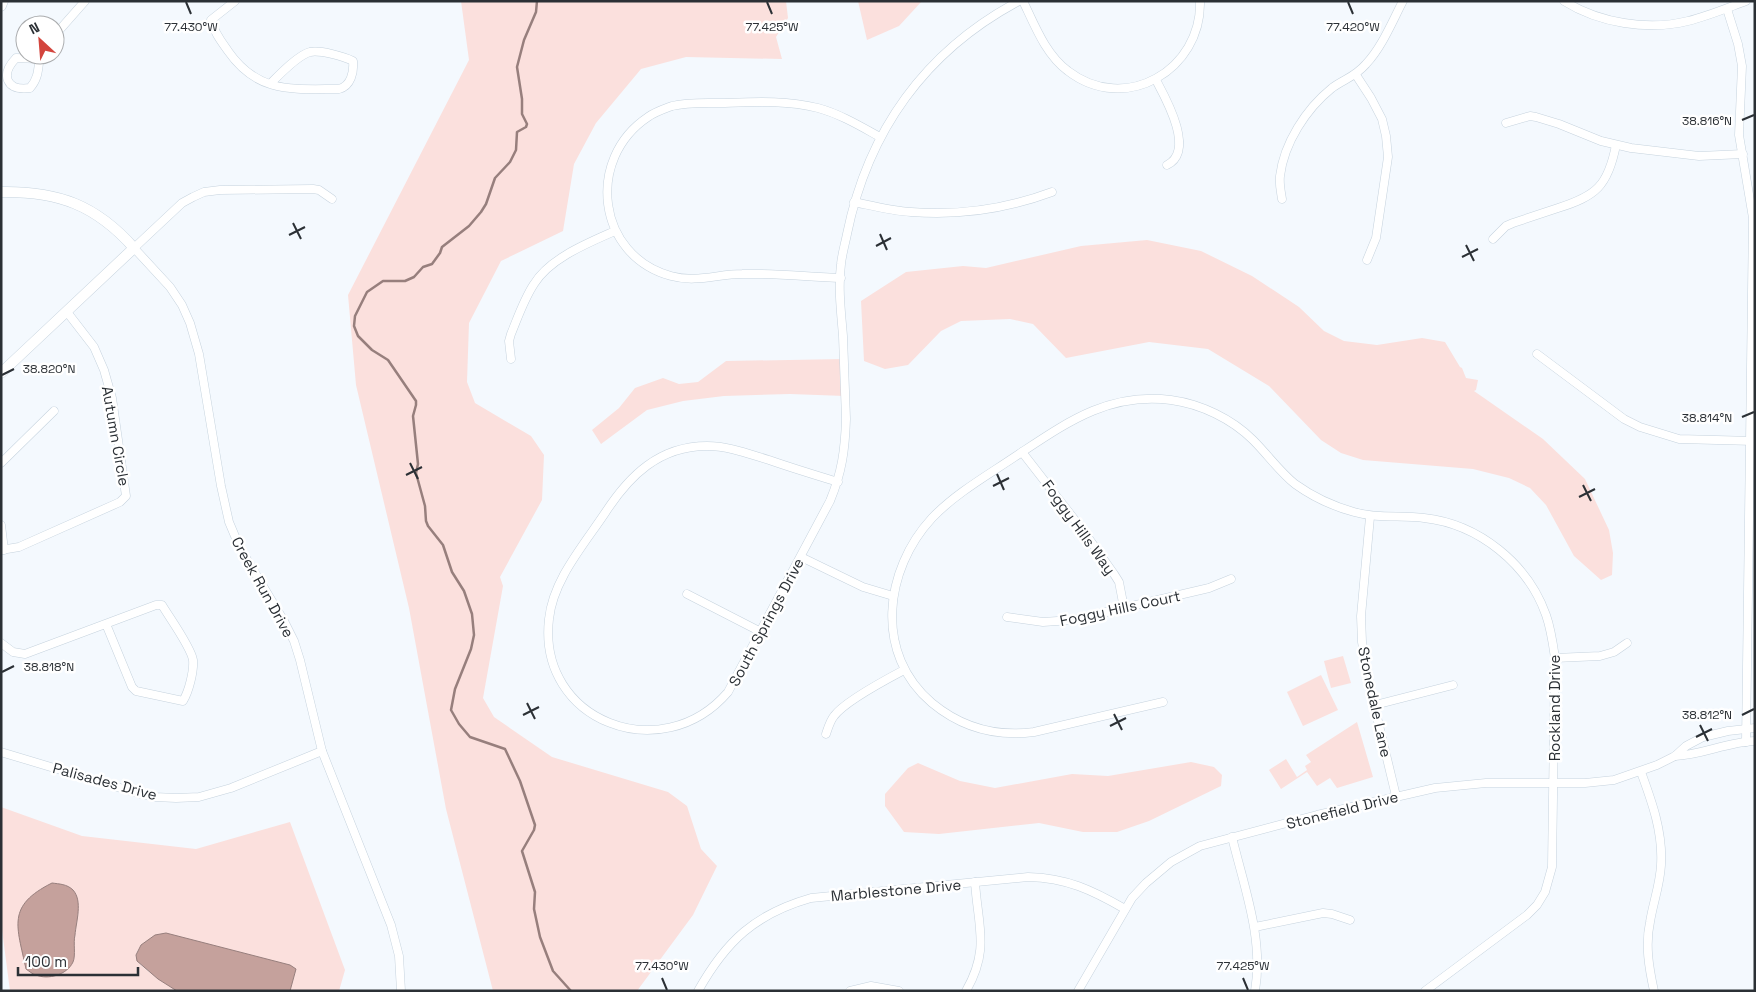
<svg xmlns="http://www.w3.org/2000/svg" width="1756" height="992" font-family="'Space Grotesk',sans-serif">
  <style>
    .green { fill: #fbe0dd; fill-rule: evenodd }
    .water { fill: #c5a19c; stroke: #977f7d }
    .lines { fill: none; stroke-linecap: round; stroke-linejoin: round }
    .stream { stroke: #977f7d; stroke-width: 2.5 }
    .minor-casing { stroke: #c6d3de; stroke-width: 9 }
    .tertiary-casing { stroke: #c6d3de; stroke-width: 11 }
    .minor { stroke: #fff; stroke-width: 8 }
    .tertiary { stroke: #fff; stroke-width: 10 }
    .ticks { fill: none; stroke: #2b3035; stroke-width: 2 }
    .labels { text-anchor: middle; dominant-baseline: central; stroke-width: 5; stroke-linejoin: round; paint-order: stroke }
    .street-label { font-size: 15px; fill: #2b3035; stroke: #fff }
    .ticks-label { font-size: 12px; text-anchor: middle; fill: #2b3035; stroke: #fff; stroke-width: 5; stroke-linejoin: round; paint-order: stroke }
  </style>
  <rect width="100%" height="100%" fill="#f4f9fe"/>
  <g class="green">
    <polygon points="461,1 786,1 788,18 776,37 782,59 686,57 641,69 596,123 574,164 563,231 501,261 469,323 467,382 475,403 531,436 544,455 542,500 500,577 503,586 483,698 494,717 552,757 668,792 687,806 701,849 717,866 693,915 637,991 493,991 446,809 409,608 356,385 348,295 469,60"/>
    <polygon points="858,1 922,1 899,26 867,40"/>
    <polygon points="1147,240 1201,251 1252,276 1299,307 1324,331 1344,341 1377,345 1422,338 1445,342 1460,367 1462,368 1466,378 1478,380 1476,390 1474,391 1543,439 1585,479 1609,530 1613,553 1612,575 1601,580 1574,556 1546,505 1530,488 1509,478 1473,469 1363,460 1341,453 1321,440 1269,386 1208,349 1149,342 1066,358 1033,324 1010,319 961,321 941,331 908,365 885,369 864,361 861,301 906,272 963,266 986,268 1081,246"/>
    <polygon points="844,359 845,396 790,394 724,396 683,401 647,410 601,444 592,430 619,408 635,388 663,378 679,384 698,382 726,361"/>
    <polygon points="1343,656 1351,683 1331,688 1324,661"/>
    <polygon points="1321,675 1338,710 1303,726 1287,692"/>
    <polygon points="1357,722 1373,777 1337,788 1330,778 1317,786 1307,772 1281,789 1269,770 1286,759 1297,777 1307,770 1305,766 1311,762 1306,755"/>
    <polygon points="1191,762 1214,767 1222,775 1221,786 1149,821 1117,832 1083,832 1039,823 939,834 904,832 885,806 885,794 908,768 918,763 960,781 995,788 1072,774 1108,776"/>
    <path d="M1,807l81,29 114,13 94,-27 55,148 -6,21h-49l6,-22 -155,-24c-2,4 -7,10 -4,15 5,9 31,25 40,31h-167l-9,-69zM78,912l-4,28 -7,30 -21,7z"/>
  </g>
  <g class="water">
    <path d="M52,883c7,1 15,1 21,7 10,11 3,32 2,45 -2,8 1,20 -2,27 -6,13 -25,18 -37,13 -4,-1 -7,-4 -10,-6 -9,-43 -20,-63 26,-86z"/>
    <polygon points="166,933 290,965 296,969 290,991 177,991 158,979 137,961 136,955 141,945 155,935"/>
  </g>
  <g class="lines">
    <polyline class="stream" points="537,1 536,12 524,40 517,67 522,99 522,114 527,124 526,127 517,132 516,150 510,162 495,178 486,204 481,212 469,226 442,247 440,253 432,264 423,267 414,277 405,281 383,281 367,292 355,316 354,326 358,336 372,350 388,360 416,401 416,405 413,416 418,464 416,473 425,506 426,521 428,526 443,545 452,572 464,591 472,614 474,635 471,649 455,689 451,710 459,724 470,737 505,749 520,781 535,825 534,830 522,851 535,892 534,909 540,937 553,971 571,991"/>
    <defs>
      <g id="minor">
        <path d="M235,1l-24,19c3,12 10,21 17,31 30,43 64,38 111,38 12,-3 15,-17 14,-28 -10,-5 -33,-11 -43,-9 -12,3 -31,23 -40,32"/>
        <path d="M1023,1c12,25 23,54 45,70 57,44 134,-1 132,-70"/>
        <path d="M1564,1c35,22 84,30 124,20 20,-5 39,-13 58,-20"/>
        <polyline points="1727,9 1738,44 1742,66 1739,135 1753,218 1746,742"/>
        <polyline points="55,35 85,1"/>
        <path d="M39,59l-23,-1c-16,17 -10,33 14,30 9,-10 8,-20 10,-33"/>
        <polyline points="1356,75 1371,98 1382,119 1386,136 1388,157 1376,238 1367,260"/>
        <path d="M1156,80c9,17 40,71 11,85"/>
        <polyline points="1506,123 1530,116 1536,117 1559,124 1601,141 1631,148 1699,156 1743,154"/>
        <polyline points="332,199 319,190 313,189 220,190 204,192 193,197 182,203 134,248 170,287 182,305 190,323 199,354 221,486 229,522 240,548 284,621 294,641 300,660 322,751 391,925 399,956 401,991"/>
        <path d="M1282,199c-1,-7 -3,-15 -2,-23 4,-33 26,-67 52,-88 12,-9 23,-11 34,-24 16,-17 26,-42 37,-63"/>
        <path d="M854,202c19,4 38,9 57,10 49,4 95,-3 141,-20"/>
        <path d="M1493,239l13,-13 7,-3c15,-5 30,-10 45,-15 38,-12 50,-22 58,-63"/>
        <path d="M841,278c-33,-1 -66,-5 -99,-4 -24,0 -46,9 -71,2 -74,-20 -86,-117 -23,-159 7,-5 16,-8 24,-11 16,-4 33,-3 49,-3 33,-1 65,-3 97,5 22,6 42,18 62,29"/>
        <polyline points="1537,354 1624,419 1640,427 1679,439 1754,441"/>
        <path d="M511,359l-2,-18 2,-7c7,-17 13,-35 23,-50 16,-26 54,-41 81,-53"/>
        <polyline points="1022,452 1085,533 1114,574 1119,582 1124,608"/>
        <polyline points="1,463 54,411"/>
        <path d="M838,482c-23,-7 -46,-14 -69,-22 -20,-6 -40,-14 -62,-14 -48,0 -78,30 -102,67 -22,33 -52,67 -56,106 -12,102 113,150 179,73l102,-191c12,-29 15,-51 16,-82 -1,-28 -2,-55 -3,-83 -2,-24 -5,-48 -2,-72 1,-10 4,-20 6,-30 21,-103 78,-183 172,-233"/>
        <polyline points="1370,517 1361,616 1362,642 1370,688 1396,796"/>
        <polyline points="1,525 4,550"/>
        <polyline points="1,550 19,547 120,502 126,496 112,398 104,370 94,347 67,312"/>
        <polyline points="801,557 863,587 893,596"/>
        <polyline points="687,594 761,632"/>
        <polyline points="1007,617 1043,622 1072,620 1209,588 1231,579"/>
        <path d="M1,643l12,9 12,2 131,-49h6c7,12 29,42 31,55 1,11 -4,31 -10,41l-47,-10 -4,-4 -26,-63"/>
        <polyline points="1555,658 1600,656 1614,652 1627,643"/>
        <path d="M1163,702l-129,30c-38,5 -73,-5 -102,-29 -58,-49 -48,-133 0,-185 24,-25 56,-43 84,-62 50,-33 92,-64 155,-56 30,4 61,19 82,40 15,15 26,31 42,44 18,13 37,22 59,28 24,7 46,3 70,6 55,6 104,46 122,97 5,14 7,29 9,43l-3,209 -7,25 -8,13 -10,10 -102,76"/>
        <polyline points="1375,705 1453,685"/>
        <path d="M826,734c2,-6 4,-13 8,-18 11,-15 53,-37 70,-46"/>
        <polyline points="1,752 137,793 155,797 176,798 199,797 231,788 322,751"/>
        <path d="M1675,756c27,-1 52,-14 80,-15"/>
        <path d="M1641,772c11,30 22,60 20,93 -1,20 -8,38 -11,57 -5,23 -1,46 4,69"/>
        <path d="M1232,837c12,50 32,102 23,154"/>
        <polyline points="1255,927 1323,913 1332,914 1350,920"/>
        <path d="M698,991c28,-50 57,-77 113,-93l217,-21c39,1 64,13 97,32"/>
        <polyline points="850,991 871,986 899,991"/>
        <path d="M966,991c24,-42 12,-64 9,-109"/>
        <polyline points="1078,991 1132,898 1146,883 1171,862 1200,846 1317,815 1435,788 1486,783 1585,783 1614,780 1657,765 1675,756 1686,746 1703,737 1728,731 1755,728"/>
      </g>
      <g id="tertiary">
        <polyline points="1,6 3,1"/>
        <path d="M1,192c57,-1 95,13 133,56l-133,125"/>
      </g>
    </defs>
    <use href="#minor" class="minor-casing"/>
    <use href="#tertiary" class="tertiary-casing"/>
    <use href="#minor" class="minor"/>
    <use href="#tertiary" class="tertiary"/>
  </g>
  <path class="ticks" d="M186,2l5,12M767,2l5,12M1348,2l5,12M1742,120l12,-5M293,223l8,16M880,234l7,16M289,235l16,-8M1466,245l8,16M876,246l15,-8M1462,257l16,-8M2,375l12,-6M1742,417l12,-5M410,463l8,16M997,474l7,16M406,475l16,-8M1583,485l8,16M993,486l16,-8M1579,497l16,-8M2,672l12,-6M527,703l8,16M1114,714l8,16M523,715l16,-8M1742,715l12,-6M1700,725l8,16M1110,726l16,-8M1696,737l16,-8M662,978l5,12M1243,978l5,12"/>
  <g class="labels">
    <g class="street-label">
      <text transform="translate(116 436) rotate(80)">Autumn Circle</text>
      <text transform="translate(1079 527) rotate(54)">Foggy Hills Way</text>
      <text transform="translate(263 587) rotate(61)">Creek Run Drive</text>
      <text transform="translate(1120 608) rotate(-12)">Foggy Hills Court</text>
      <text transform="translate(766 622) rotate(-62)">South Springs Drive</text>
      <text transform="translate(1375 702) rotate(78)">Stonedale Lane</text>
      <text transform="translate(1554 708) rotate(-90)">Rockland Drive</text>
      <text transform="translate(105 781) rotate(15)">Palisades Drive</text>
      <text transform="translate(1342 810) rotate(-14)">Stonefield Drive</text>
      <text transform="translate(896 890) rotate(-5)">Marblestone Drive</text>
    </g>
  </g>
  <g class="ticks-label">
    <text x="191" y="31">77.430°W</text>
    <text x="772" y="31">77.425°W</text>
    <text x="1353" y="31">77.420°W</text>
    <text x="1707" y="125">38.816°N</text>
    <text x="49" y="373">38.820°N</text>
    <text x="1707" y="422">38.814°N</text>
    <text x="49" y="671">38.818°N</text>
    <text x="1707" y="719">38.812°N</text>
    <text x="662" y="970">77.430°W</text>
    <text x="1243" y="970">77.425°W</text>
  </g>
  <rect width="1756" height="992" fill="none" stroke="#2b3035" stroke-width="5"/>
  <g transform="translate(40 40) rotate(334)"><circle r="24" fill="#ffffff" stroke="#aaacae"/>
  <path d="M0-4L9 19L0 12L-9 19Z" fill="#d3453d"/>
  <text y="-8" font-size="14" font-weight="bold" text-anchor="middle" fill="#2b3035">N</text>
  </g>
  <path d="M18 967v8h120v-8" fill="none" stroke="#2b3035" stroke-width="2.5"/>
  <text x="25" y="967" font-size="15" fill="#2b3035" stroke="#ffffff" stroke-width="4" paint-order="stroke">100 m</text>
</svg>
